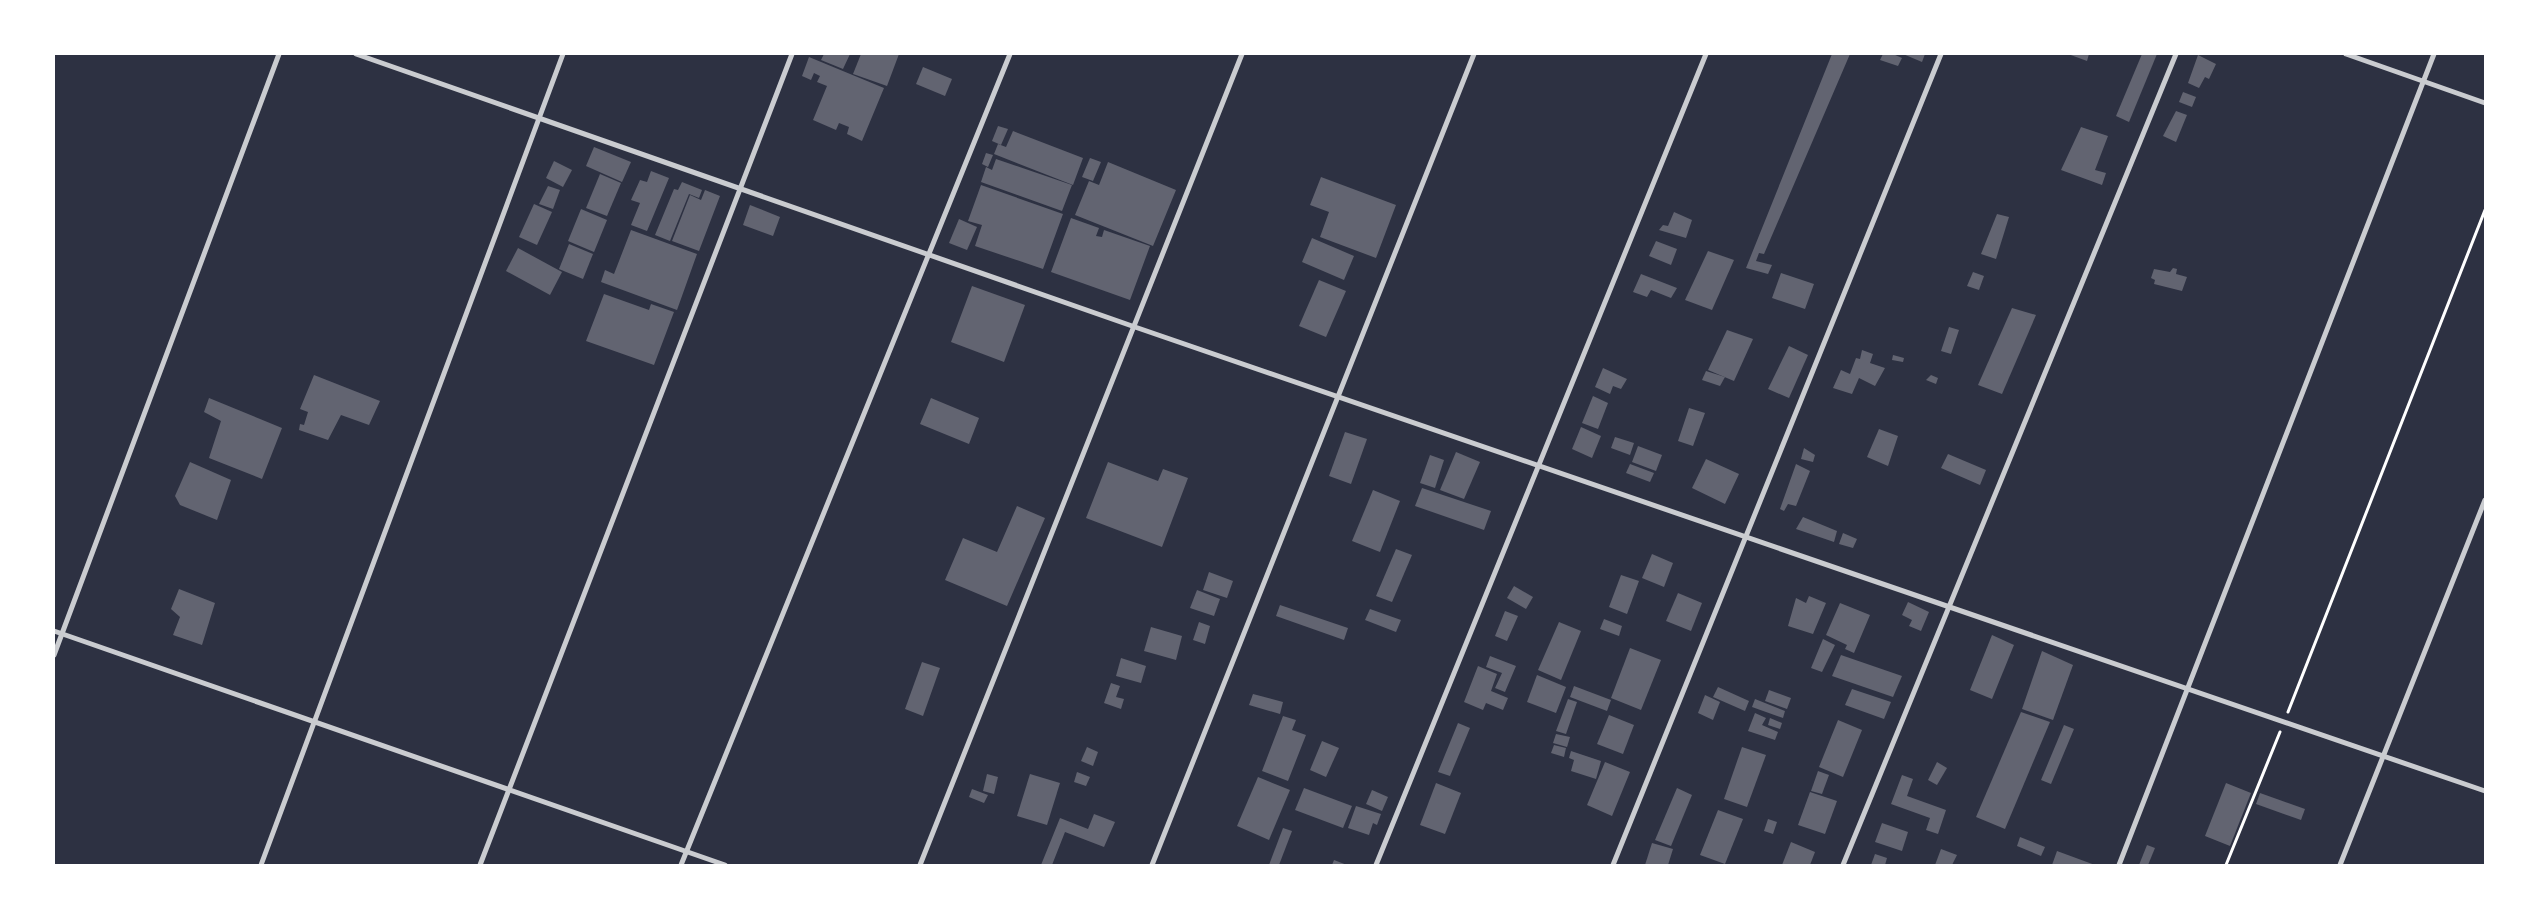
<svg xmlns="http://www.w3.org/2000/svg" width="2539" height="919" font-family="Commissioner,sans-serif">
  <style>
    .building { fill: #626471 }
    .lines { fill: none; stroke-linecap: round; stroke-linejoin: round }
    .path { stroke: #fff; stroke-width: 3 }
    .minor { stroke: #caccd0; stroke-width: 5 }
  </style>
  <rect width="100%" height="100%" fill="#2d3142"/>
  <g class="building">
    <polygon points="824,54 850,54 843,69 821,60"/>
    <polygon points="861,54 899,54 887,86 853,74"/>
    <polygon points="1832,54 1850,54 1764,254 1759,253 1756,261 1772,265 1768,274 1746,268"/>
    <polygon points="1883,54 1893,54 1902,58 1898,66 1880,60"/>
    <polygon points="1903,54 1925,54 1922,62"/>
    <polygon points="2068,54 2089,54 2087,61"/>
    <polygon points="2142,54 2157,54 2129,122 2116,116"/>
    <polygon points="2198,55 2216,64 2209,79 2205,77 2199,88 2188,83"/>
    <polygon points="809,57 884,88 862,141 847,134 849,127 839,123 836,130 813,120 827,86 817,82 820,76 814,73 811,80 802,76"/>
    <polygon points="923,67 952,79 945,96 916,84"/>
    <polygon points="2183,92 2196,97 2192,107 2179,102"/>
    <polygon points="2176,111 2187,115 2176,142 2163,136"/>
    <polygon points="998,126 1008,129 1001,145 992,141"/>
    <polygon points="2081,127 2108,136 2095,170 2106,173 2102,185 2061,170"/>
    <polygon points="1013,131 1083,158 1073,185 994,154 998,144 1006,147"/>
    <polygon points="594,147 631,162 622,182 586,166"/>
    <polygon points="986,153 993,155 988,167 982,164"/>
    <polygon points="1090,158 1101,162 1093,181 1082,177"/>
    <polygon points="996,159 1072,185 1062,211 981,182 986,167 992,170"/>
    <polygon points="554,161 572,170 563,187 546,178"/>
    <polygon points="1108,162 1176,190 1153,246 1075,215 1089,181 1099,185"/>
    <polygon points="651,171 669,178 647,231 631,225 640,203 631,200 640,180 647,182"/>
    <polygon points="600,174 621,183 607,216 586,208"/>
    <polygon points="1321,177 1396,205 1376,258 1320,237 1329,212 1310,205"/>
    <polygon points="682,182 702,190 699,198 689,194 670,241 655,235 674,189 678,190"/>
    <polygon points="981,185 1063,214 1043,269 975,246 982,225 968,221"/>
    <polygon points="548,186 560,190 553,209 539,204"/>
    <polygon points="705,190 720,196 699,251 672,241 690,195 701,200"/>
    <polygon points="534,204 552,212 537,245 519,237"/>
    <polygon points="750,205 780,217 773,236 743,225"/>
    <polygon points="581,209 607,220 594,252 568,241"/>
    <polygon points="1674,212 1692,220 1686,238 1659,230 1663,225 1668,226"/>
    <polygon points="1997,214 2009,217 1996,259 1981,254"/>
    <polygon points="1071,218 1099,228 1096,236 1102,237 1104,230 1150,246 1130,300 1051,272"/>
    <polygon points="959,219 977,227 967,250 949,243"/>
    <polygon points="631,230 697,254 677,310 601,282 605,270 614,274"/>
    <polygon points="1312,238 1354,256 1344,280 1302,262"/>
    <polygon points="1656,241 1677,249 1671,265 1649,256"/>
    <polygon points="569,244 593,254 583,279 559,269"/>
    <polygon points="518,248 562,272 550,295 506,271"/>
    <polygon points="1708,251 1734,260 1712,310 1685,300"/>
    <polygon points="2173,268 2177,269 2176,274 2187,277 2182,291 2154,284 2155,280 2151,278 2154,269 2170,272"/>
    <polygon points="1973,272 1984,276 1979,290 1967,286"/>
    <polygon points="1781,273 1814,284 1805,309 1772,298"/>
    <polygon points="1641,274 1677,288 1671,298 1651,290 1647,297 1633,292"/>
    <polygon points="1319,280 1346,291 1326,337 1299,326"/>
    <polygon points="972,286 1025,305 1004,362 951,342"/>
    <polygon points="604,294 649,310 651,304 674,312 654,365 586,341"/>
    <polygon points="2012,308 2036,315 2002,394 1978,385"/>
    <polygon points="1949,327 1959,330 1951,354 1941,351"/>
    <polygon points="1727,330 1753,339 1734,381 1708,370"/>
    <polygon points="1789,346 1808,355 1789,398 1768,389"/>
    <polygon points="1862,350 1873,354 1870,363 1885,368 1875,386 1859,378 1852,394 1833,388 1841,370 1850,374 1856,358 1860,359"/>
    <polygon points="1893,355 1904,358 1903,362 1892,360"/>
    <polygon points="1603,368 1627,379 1621,389 1613,386 1610,394 1595,387"/>
    <polygon points="1706,371 1725,377 1720,386 1702,380"/>
    <polygon points="314,375 380,401 369,425 341,415 328,440 299,430 300,424 304,425 308,412 300,409"/>
    <polygon points="1931,375 1938,378 1936,384 1926,380"/>
    <polygon points="1593,396 1608,403 1598,429 1582,423"/>
    <polygon points="209,398 282,428 262,479 209,458 221,421 204,412"/>
    <polygon points="931,398 979,418 969,444 920,424"/>
    <polygon points="1689,408 1705,413 1693,446 1678,441"/>
    <polygon points="1581,427 1601,436 1592,458 1572,449"/>
    <polygon points="1879,429 1898,436 1888,466 1867,457"/>
    <polygon points="1345,432 1367,439 1351,484 1329,476"/>
    <polygon points="1615,437 1634,443 1630,455 1611,448"/>
    <polygon points="1638,446 1662,455 1656,471 1632,462"/>
    <polygon points="1804,448 1815,455 1813,462 1801,459"/>
    <polygon points="1456,452 1480,462 1464,499 1440,490"/>
    <polygon points="1948,454 1986,470 1980,485 1941,468"/>
    <polygon points="1430,455 1444,460 1435,488 1420,483"/>
    <polygon points="1706,459 1739,474 1725,504 1692,488"/>
    <polygon points="190,462 231,480 217,520 180,505 175,496"/>
    <polygon points="1108,462 1158,481 1163,469 1188,478 1162,547 1086,518"/>
    <polygon points="1630,464 1654,473 1650,482 1626,473"/>
    <polygon points="1796,464 1810,471 1796,506 1788,504 1784,511 1780,509"/>
    <polygon points="1422,488 1491,511 1484,530 1415,506"/>
    <polygon points="1373,490 1400,501 1380,552 1352,541"/>
    <polygon points="1017,506 1045,518 1007,606 945,580 963,538 997,552"/>
    <polygon points="1803,517 1837,531 1834,542 1796,529"/>
    <polygon points="1843,533 1857,539 1853,548 1839,544"/>
    <polygon points="1396,549 1412,555 1392,602 1376,596"/>
    <polygon points="1652,554 1673,563 1664,587 1642,578"/>
    <polygon points="1209,572 1233,581 1227,598 1203,590"/>
    <polygon points="1621,575 1639,581 1627,614 1609,607"/>
    <polygon points="1514,586 1533,597 1526,609 1507,598"/>
    <polygon points="179,589 215,603 202,645 173,635 180,617 171,609"/>
    <polygon points="1197,590 1220,599 1214,616 1190,608"/>
    <polygon points="1678,593 1702,603 1691,631 1666,621"/>
    <polygon points="1809,596 1826,603 1813,634 1788,626 1796,598 1806,603"/>
    <polygon points="1908,602 1929,612 1921,631 1909,626 1912,620 1902,615"/>
    <polygon points="1840,603 1870,615 1854,653 1845,649 1847,645 1826,635"/>
    <polygon points="1280,605 1348,628 1344,640 1276,616"/>
    <polygon points="1370,609 1401,620 1396,632 1365,620"/>
    <polygon points="1505,611 1518,616 1507,641 1495,636"/>
    <polygon points="1604,619 1622,626 1619,636 1600,629"/>
    <polygon points="1199,622 1210,626 1205,644 1193,640"/>
    <polygon points="1559,622 1581,631 1561,680 1538,670"/>
    <polygon points="1151,627 1182,636 1176,660 1144,651"/>
    <polygon points="1992,635 2014,645 1992,699 1970,690"/>
    <polygon points="1823,639 1835,645 1822,672 1811,668"/>
    <polygon points="1630,648 1661,660 1641,710 1611,698"/>
    <polygon points="2042,651 2073,665 2053,720 2022,709"/>
    <polygon points="1841,655 1902,676 1893,697 1832,676"/>
    <polygon points="1490,656 1516,666 1505,692 1495,688 1502,673 1486,667"/>
    <polygon points="1121,658 1146,666 1141,683 1116,676"/>
    <polygon points="922,662 940,668 923,716 905,709"/>
    <polygon points="1478,666 1497,674 1491,691 1508,698 1503,710 1486,703 1483,710 1464,702"/>
    <polygon points="1537,675 1566,687 1556,713 1527,702"/>
    <polygon points="1111,683 1120,686 1116,697 1124,699 1121,709 1104,703"/>
    <polygon points="1574,686 1611,700 1607,711 1570,697"/>
    <polygon points="1718,687 1749,701 1745,711 1713,697"/>
    <polygon points="1852,689 1891,702 1884,719 1845,705"/>
    <polygon points="1769,690 1791,698 1787,709 1765,701"/>
    <polygon points="1253,694 1283,702 1280,714 1249,705"/>
    <polygon points="1705,695 1720,702 1713,720 1698,713"/>
    <polygon points="1568,699 1577,702 1566,734 1556,731"/>
    <polygon points="1755,699 1785,711 1783,718 1752,707"/>
    <polygon points="2021,712 2050,722 2005,829 1976,817"/>
    <polygon points="1755,713 1766,718 1762,725 1778,732 1775,740 1748,731"/>
    <polygon points="1609,715 1634,725 1623,754 1597,744"/>
    <polygon points="1283,716 1296,720 1292,730 1306,735 1288,781 1262,771"/>
    <polygon points="1770,718 1782,723 1780,729 1768,725"/>
    <polygon points="1838,720 1862,730 1843,777 1819,767"/>
    <polygon points="1458,723 1470,728 1450,776 1438,772"/>
    <polygon points="2064,725 2074,729 2051,784 2041,780"/>
    <polygon points="1556,734 1570,737 1567,747 1553,743"/>
    <polygon points="1322,741 1339,748 1326,777 1310,770"/>
    <polygon points="1554,745 1566,748 1564,757 1551,753"/>
    <polygon points="1087,747 1098,752 1093,766 1081,761"/>
    <polygon points="1742,747 1766,755 1747,807 1724,799"/>
    <polygon points="1571,751 1601,761 1596,779 1571,771 1574,760 1569,758"/>
    <polygon points="1605,762 1630,772 1612,816 1587,805"/>
    <polygon points="1937,762 1947,768 1937,785 1928,780"/>
    <polygon points="1818,771 1829,775 1822,794 1811,791"/>
    <polygon points="1077,772 1090,777 1086,786 1074,782"/>
    <polygon points="987,774 998,777 994,794 983,791"/>
    <polygon points="1030,774 1060,783 1047,825 1017,816"/>
    <polygon points="1902,775 1913,779 1907,796 1946,810 1938,834 1926,830 1930,818 1891,804"/>
    <polygon points="1258,777 1290,790 1269,840 1237,826"/>
    <polygon points="1436,783 1461,793 1445,834 1420,825"/>
    <polygon points="2226,783 2251,793 2230,846 2205,836"/>
    <polygon points="1304,788 1352,806 1343,828 1295,810"/>
    <polygon points="1677,788 1692,795 1671,846 1655,840"/>
    <polygon points="972,789 988,795 984,803 969,797"/>
    <polygon points="1372,790 1388,797 1382,811 1366,804"/>
    <polygon points="1810,792 1837,801 1825,834 1798,825"/>
    <polygon points="2260,793 2305,809 2301,820 2256,804"/>
    <polygon points="1356,806 1381,814 1377,825 1373,823 1369,835 1348,828"/>
    <polygon points="1718,810 1743,819 1725,864 1700,855"/>
    <polygon points="1094,814 1115,822 1104,847 1065,832 1052,865 1041,865 1060,818 1088,829"/>
    <polygon points="1768,819 1777,822 1773,834 1764,831"/>
    <polygon points="1882,823 1908,832 1902,851 1875,842"/>
    <polygon points="1283,828 1292,831 1279,865 1269,865"/>
    <polygon points="2020,837 2045,847 2041,856 2017,846"/>
    <polygon points="1791,842 1815,852 1810,865 1782,865"/>
    <polygon points="1652,843 1673,849 1668,865 1645,865"/>
    <polygon points="2147,845 2155,848 2148,865 2139,865"/>
    <polygon points="1941,849 1957,855 1952,865 1935,865"/>
    <polygon points="2057,851 2095,865 2052,865"/>
    <polygon points="1875,854 1887,858 1885,865 1871,865"/>
    <polygon points="1334,860 1347,865 1332,865"/>
  </g>
  <g class="lines">
    <g class="path">
      <polyline points="2288,712 2485,210"/>
      <polyline points="2226,865 2280,732"/>
    </g>
    <g class="minor">
      <polyline points="356,54 1135,327 2485,791"/>
      <polyline points="2346,54 2485,103"/>
      <polyline points="54,631 725,865"/>
      <polyline points="54,655 279,54"/>
      <polyline points="261,865 563,54"/>
      <polyline points="480,865 792,54"/>
      <polyline points="681,865 1010,54"/>
      <polyline points="920,865 1242,54"/>
      <polyline points="1152,865 1474,54"/>
      <polyline points="1376,865 1706,54"/>
      <polyline points="1613,865 1941,54"/>
      <polyline points="1843,865 2176,54"/>
      <polyline points="2119,865 2434,54"/>
      <polyline points="2340,865 2485,500"/>
    </g>
  </g>
  <rect width="2539" height="919" fill="none" stroke="#ffffff" stroke-width="110"/>
</svg>
